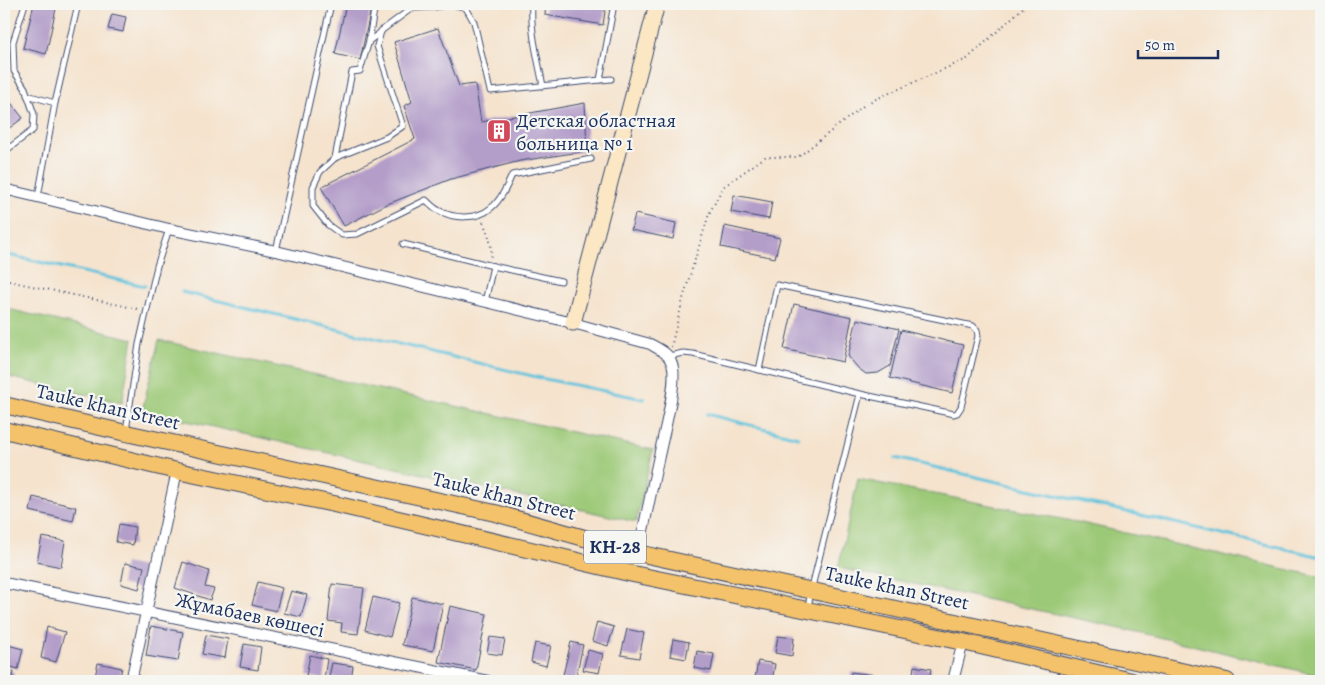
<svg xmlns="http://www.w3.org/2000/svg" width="1325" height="685" font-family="Alegreya,serif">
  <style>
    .green { fill: #9cc977; stroke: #5c7c6a }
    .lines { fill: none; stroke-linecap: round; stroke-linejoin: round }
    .stream { stroke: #5fc3dd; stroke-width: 3 }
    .building { fill: #b39dc9 }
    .lane-casing { stroke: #3c4a6f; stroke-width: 7 }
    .street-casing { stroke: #3c4a6f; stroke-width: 12 }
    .secondary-casing { stroke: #3c4a6f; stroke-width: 17 }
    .primary-casing { stroke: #3c4a6f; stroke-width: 18 }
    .path { stroke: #3c4a6f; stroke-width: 2; stroke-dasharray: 1 4; stroke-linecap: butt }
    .lane { stroke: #fff; stroke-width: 5 }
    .street { stroke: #fff; stroke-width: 10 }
    .secondary { stroke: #fbe7c3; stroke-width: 15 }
    .primary { stroke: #f4c26a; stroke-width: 16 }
    .labels { text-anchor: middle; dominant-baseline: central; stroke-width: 4.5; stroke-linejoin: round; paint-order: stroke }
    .shield { fill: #f6f6f2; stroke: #5d6b8a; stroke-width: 1 }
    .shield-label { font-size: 19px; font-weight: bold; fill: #1b2f5e }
    .poi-label { font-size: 20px; fill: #1b2f5e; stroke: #f6f6f2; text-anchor: start }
    .street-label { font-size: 20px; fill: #1b2f5e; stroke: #f6f6f2 }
  </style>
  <rect width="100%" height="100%" fill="#f6f6f2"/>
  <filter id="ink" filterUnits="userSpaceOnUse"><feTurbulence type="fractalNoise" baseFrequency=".02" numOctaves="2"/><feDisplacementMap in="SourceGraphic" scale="10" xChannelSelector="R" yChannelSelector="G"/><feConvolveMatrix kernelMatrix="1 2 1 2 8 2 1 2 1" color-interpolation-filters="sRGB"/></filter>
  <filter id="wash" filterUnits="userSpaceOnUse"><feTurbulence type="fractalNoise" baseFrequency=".0096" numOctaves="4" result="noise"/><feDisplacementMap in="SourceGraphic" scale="20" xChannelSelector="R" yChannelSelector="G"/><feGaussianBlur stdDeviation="1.12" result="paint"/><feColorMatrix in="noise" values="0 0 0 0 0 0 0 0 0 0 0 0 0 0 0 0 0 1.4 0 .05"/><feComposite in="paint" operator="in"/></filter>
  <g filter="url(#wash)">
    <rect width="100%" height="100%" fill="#f5e3cd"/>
    <g class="green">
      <polygon points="4,308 133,339 122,403 4,376"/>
      <polygon points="159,340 653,450 636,522 142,411"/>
      <polygon points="858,479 1077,522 1321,577 1321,676 1112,626 838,568"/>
    </g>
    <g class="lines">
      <g class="stream">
        <polyline points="4,254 145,286"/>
        <polyline points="182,292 545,379 644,399"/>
        <polyline points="707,414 798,437"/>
        <polyline points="895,458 1321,557"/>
      </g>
    </g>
    <g id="blocks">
      <g class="building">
        <polygon points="34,4 57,4 46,54 23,48"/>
        <polygon points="346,4 372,4 360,60 335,54"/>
        <polygon points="546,4 606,4 603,25 545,15"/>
        <polygon points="112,14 126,17 123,32 108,29"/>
        <polygon points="438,28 459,86 475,84 481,122 585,103 587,151 520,161 451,179 385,205 344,226 321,187 415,139 404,106 412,102 394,42"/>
        <polygon points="4,94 23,118 4,132"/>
        <polygon points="734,195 772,202 769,219 731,212"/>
        <polygon points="635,214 676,223 673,239 631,230"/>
        <polygon points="725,226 780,238 775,258 721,247"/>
        <polygon points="794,304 852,317 843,362 784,349"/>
        <polygon points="857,319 899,329 890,366 878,373 866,374 858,368 848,356"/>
        <polygon points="901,330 963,345 952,393 890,378"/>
        <polygon points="33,497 76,507 73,521 30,511"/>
        <polygon points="4,513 9,514 4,532"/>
        <polygon points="119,524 135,527 133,545 116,542"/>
        <polygon points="42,537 65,541 61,567 37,562"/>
        <polygon points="183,562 209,571 205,587 214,589 210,600 175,588"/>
        <polygon points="125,563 144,567 139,589 121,584"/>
        <polygon points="258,582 282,588 276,611 252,605"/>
        <polygon points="332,584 364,588 358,634 341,632 342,623 328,621"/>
        <polygon points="291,591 307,595 301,617 284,613"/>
        <polygon points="373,597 399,603 390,637 365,630"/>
        <polygon points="412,597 443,604 433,651 402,645"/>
        <polygon points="450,606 487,614 476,670 438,662"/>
        <polygon points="597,622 614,627 608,646 592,641"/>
        <polygon points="151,626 183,632 178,661 146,656"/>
        <polygon points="47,627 65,632 56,662 41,658"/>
        <polygon points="627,629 644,633 639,658 621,655"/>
        <polygon points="206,635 228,639 225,658 202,654"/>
        <polygon points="778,636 794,638 792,656 775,653"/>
        <polygon points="490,637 505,639 502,655 487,653"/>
        <polygon points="673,639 689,642 686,659 670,656"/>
        <polygon points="571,642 583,645 575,681 562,679"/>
        <polygon points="535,643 551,646 546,666 531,662"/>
        <polygon points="4,644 23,649 18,669 4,665"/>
        <polygon points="244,644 261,647 258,670 240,667"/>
        <polygon points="588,650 603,654 599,673 583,670"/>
        <polygon points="697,651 714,654 711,671 694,668"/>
        <polygon points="310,655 327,659 324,679 306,676"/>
        <polygon points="758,661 775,664 772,681 755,678"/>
        <polygon points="98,663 122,668 119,681 94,681"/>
        <polygon points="332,663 353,666 351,680 329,677"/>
        <polygon points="914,666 931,669 929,681 912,681"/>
        <polygon points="4,670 14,672 12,681 4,681"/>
        <polygon points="851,672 875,675 874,681 850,681"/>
        <polygon points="394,676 411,679 411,681 393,681"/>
        <polygon points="811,678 825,680 825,681 810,681"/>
        <polygon points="966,678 979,681 966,681"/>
      </g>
    </g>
  </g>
  <g filter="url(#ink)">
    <use href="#blocks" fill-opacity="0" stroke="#3c4a6f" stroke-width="1"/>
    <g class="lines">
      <defs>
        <g id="lane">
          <path d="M413,4l-1,4 -31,23 -4,15 26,80 -16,11 -52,21 -15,14 -7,15v19l15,19 14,10 15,-1 69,-34c4,4 8,8 12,10 15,9 39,10 53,-2 10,-8 16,-22 21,-33l79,-16"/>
          <polyline points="452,4 466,8 474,22 490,91 611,79"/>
          <path d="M532,4c-2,27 6,55 11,82"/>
          <polyline points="412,8 434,7 451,4"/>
          <polyline points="369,40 375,4"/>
          <polyline points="600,80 614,4"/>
          <polyline points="27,95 55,103 38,197"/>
          <polyline points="55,103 78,4"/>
          <polyline points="4,152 33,130 34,114 25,88 14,71 13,42 25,4"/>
          <polyline points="335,158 352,72 360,71 369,41 381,32"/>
          <polyline points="403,244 493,266"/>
          <polyline points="276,251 331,4"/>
          <polyline points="485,302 493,266 561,281"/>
          <polyline points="669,356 683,353 693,354 860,394 811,591 808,607"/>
          <polyline points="759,370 777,285 973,326 977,330 978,336 961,407 957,413 954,414 860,394"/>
          <polyline points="126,431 139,344 157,266 169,229"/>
        </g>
        <g id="street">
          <path d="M4,189l165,40 107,22 297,72 77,21c9,5 19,9 22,20 6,16 -7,64 -11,83 -8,35 -15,71 -23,106"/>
          <polyline points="4,583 488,681"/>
          <polyline points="131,681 177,471"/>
          <polyline points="953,681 963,642"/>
        </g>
        <polyline id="secondary" points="573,323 657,4"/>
        <g id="primary">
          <polyline points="4,405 126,433 495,513 638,553 1227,681"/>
          <polyline points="4,430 177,471 334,504 633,574 963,642 1132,681"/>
        </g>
      </defs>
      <use href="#lane" class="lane-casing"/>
      <use href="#street" class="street-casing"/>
      <use href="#secondary" class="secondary-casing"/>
      <use href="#primary" class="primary-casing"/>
      <g class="path">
        <path d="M483,222c6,14 9,21 8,36"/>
        <polyline points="4,280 138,309"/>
        <polyline points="671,347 684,295 709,214 723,187 765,157 798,157 867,103 967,59 1027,4"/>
      </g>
      <use href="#lane" class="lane"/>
      <use href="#street" class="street"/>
      <use href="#secondary" class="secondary"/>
      <use href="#primary" class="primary"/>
    </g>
  </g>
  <defs>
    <symbol id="building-square" viewBox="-11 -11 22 22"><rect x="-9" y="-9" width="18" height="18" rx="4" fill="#d1495b" stroke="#f6f6f2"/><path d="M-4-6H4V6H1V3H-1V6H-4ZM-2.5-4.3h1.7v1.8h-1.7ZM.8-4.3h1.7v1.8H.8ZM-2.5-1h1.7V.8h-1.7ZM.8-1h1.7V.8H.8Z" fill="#fff"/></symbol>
  </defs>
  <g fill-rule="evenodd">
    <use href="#building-square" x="485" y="117" width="28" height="28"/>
  </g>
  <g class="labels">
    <rect class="shield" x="584" y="530.5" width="62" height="33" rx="4"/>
    <g class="shield-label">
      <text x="615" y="547">КН-28</text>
    </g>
    <g class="poi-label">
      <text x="516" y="120">Детская областная<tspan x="516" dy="23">больница № 1</tspan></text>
    </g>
    <g class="street-label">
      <text transform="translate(108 407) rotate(13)">Tauke khan Street</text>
      <text transform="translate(504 496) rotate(14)">Tauke khan Street</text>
      <text transform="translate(897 588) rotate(12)">Tauke khan Street</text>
      <text transform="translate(250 615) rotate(12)">Жұмабаев көшесі</text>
    </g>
  </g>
  <rect width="1325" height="685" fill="none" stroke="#f6f6f2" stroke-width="20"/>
  <path d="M1138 50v8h80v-8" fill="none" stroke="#1b2f5e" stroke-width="2.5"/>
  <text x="1145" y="50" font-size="15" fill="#1b2f5e" stroke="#f6f6f2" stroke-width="4" paint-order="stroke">50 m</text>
</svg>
